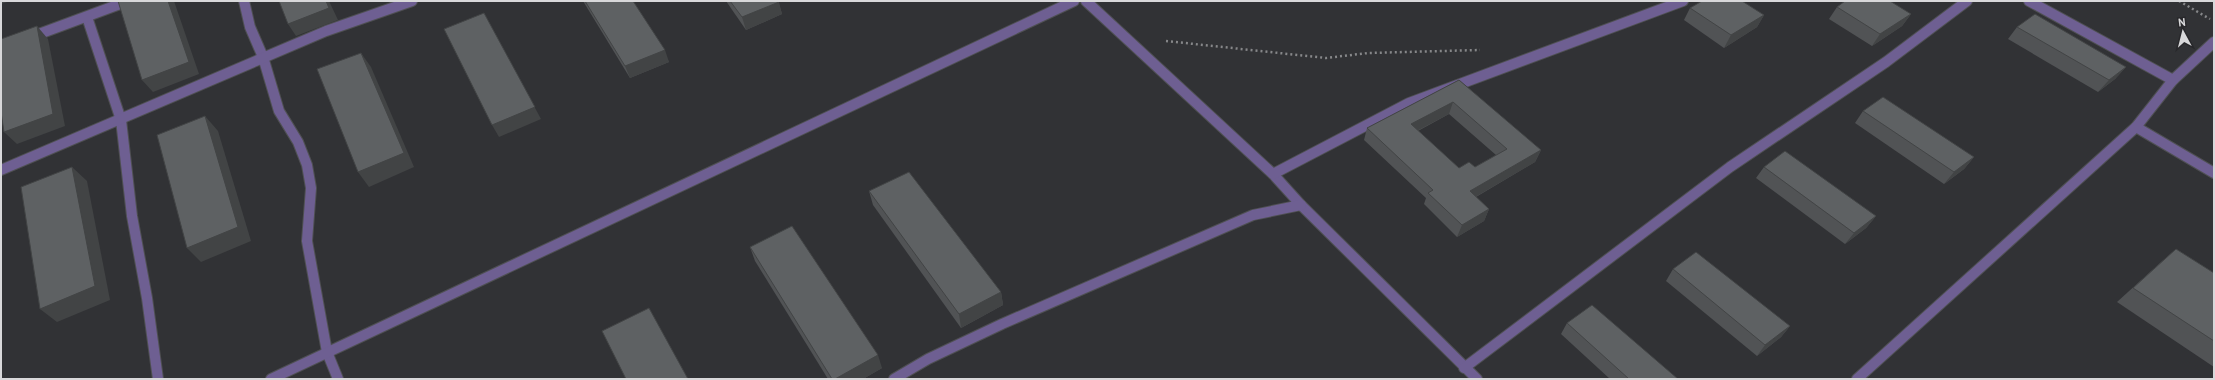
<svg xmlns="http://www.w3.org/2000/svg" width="2215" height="380" font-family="'PT Sans',sans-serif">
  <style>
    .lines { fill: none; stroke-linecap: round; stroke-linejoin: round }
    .minor-casing { stroke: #4f5053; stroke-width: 12 }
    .path { stroke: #868789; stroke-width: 2.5; stroke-dasharray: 2 3; stroke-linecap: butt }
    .minor { stroke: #6e5f92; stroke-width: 10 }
    .wall { fill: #515355; fill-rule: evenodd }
    .shaded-wall { fill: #424445 }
    .building { fill: #5e6163; stroke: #424445; fill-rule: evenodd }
  </style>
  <rect width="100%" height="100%" fill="#313235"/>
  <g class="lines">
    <defs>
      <g id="minor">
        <polyline points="244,1 250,27 263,57 279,111 298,142 307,165 311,188 307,241 327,352 338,379"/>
        <polyline points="1086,1 1273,174 1301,205 1477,379"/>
        <polyline points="2029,1 2173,80"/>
        <polyline points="87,17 121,120 132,216 147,298 158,379"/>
        <polyline points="31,37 128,1"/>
        <polyline points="2136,127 2214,173"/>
        <polyline points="1,170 326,31 412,1"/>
        <polyline points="1273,174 1409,103 1683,1"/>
        <polyline points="1464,368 1730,167 1886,62 1967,1"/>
        <polyline points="271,379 1074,1"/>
        <polyline points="894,379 928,359 1002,324 1253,215 1301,205"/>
        <polyline points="1857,379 2136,127 2173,80 2214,42"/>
      </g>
    </defs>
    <use href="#minor" class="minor-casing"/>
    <g class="path">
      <polyline points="2179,1 2210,19"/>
      <polyline points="1166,41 1326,58 1368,53 1480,50"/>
    </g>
    <use href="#minor" class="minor"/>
  </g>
  <g class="wall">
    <polygon points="583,1 633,1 669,62 630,78"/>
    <polygon points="726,1 778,1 782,14 746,30"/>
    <polygon points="1837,7 1911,14 1902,26 1872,46 1829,19"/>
    <polygon points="1690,8 1764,15 1757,27 1724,48 1684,20"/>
    <polygon points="2017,27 2126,67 2115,79 2098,92 2008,39"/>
    <path d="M1459,80l82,70 -6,12 -59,35 13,12 -5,12 -27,16 -33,-33 2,-6 -62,-58 3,-12zM1449,114l47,41 -21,12 -16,1 -41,-37z"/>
    <polygon points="1863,111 1974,157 1964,169 1944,184 1855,123"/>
    <polygon points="1764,167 1876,216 1866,228 1845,244 1756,178"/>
    <polygon points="869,191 1001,292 1003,305 961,328 873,205"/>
    <polygon points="750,247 882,368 863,379 828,379 755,261"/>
    <polygon points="2176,249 2214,273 2214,367 2117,302 2160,263"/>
    <polygon points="1673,269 1790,326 1781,337 1757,356 1666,281"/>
    <polygon points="1567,323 1678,379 1610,379 1561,334"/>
  </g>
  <g class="shaded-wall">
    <polygon points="1,1 10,1 1,4"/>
    <polygon points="168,1 174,1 199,74 153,92 142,80"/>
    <polygon points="326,1 329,1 338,20 296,36 288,24"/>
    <polygon points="779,2 782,14 746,30 742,17"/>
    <polygon points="484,13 541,119 499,137 492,125"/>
    <polygon points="1911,14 1902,26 1872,46 1880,34"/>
    <polygon points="1764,15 1757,27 1724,48 1731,35"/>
    <polygon points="37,26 48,39 65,126 17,144 4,132"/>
    <polygon points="665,50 669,62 630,78 625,66"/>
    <polygon points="361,53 371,67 414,167 369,187 358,172"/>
    <polygon points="2126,67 2115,79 2098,92 2109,80"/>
    <polygon points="1453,102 1449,114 1407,136 1411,124"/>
    <polygon points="205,116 218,131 251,241 201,262 187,248"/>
    <polygon points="1541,150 1535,162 1465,203 1470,191"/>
    <polygon points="1974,157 1964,169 1944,184 1954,172"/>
    <polygon points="72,167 87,181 110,300 57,322 40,309"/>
    <polygon points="1489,209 1484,221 1457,237 1462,225"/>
    <polygon points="1876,216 1866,228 1845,244 1854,233"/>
    <polygon points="1001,292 1003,305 961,328 959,314"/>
    <polygon points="1790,326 1781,337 1757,356 1765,345"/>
    <polygon points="878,355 882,368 863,379 835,379"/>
  </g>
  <g class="building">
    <polygon points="118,1 168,1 189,62 142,80"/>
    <polygon points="279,1 326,1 329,8 288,24"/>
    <polygon points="585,1 633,1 665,50 625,66"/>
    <polygon points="730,1 778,1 779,2 742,17"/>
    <polygon points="1702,1 1742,1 1764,15 1731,35 1690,8"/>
    <polygon points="1845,1 1890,1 1911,14 1880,34 1837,7"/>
    <polygon points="484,13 535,107 492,125 444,29"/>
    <polygon points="2035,14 2126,67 2109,80 2017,27"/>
    <polygon points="37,26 53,114 4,132 1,112 1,39"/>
    <polygon points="361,53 404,153 358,172 317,69"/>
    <path d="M1459,80l82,70 -71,41 19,18 -27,16 -34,-32 5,-3 -66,-62zM1453,102l54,47 -32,18 -6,-5 -10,6 -48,-44z"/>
    <polygon points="1883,97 1974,157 1954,172 1863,111"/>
    <polygon points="205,116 238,227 187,248 157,135"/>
    <polygon points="1785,151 1876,216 1854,233 1764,167"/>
    <polygon points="72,167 95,286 40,309 21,187"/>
    <polygon points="909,172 1001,292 959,314 869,191"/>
    <polygon points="792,226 878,355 835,379 832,379 750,247"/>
    <polygon points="2176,249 2214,273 2214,341 2133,288"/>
    <polygon points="1696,252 1790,326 1765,345 1673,269"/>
    <polygon points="1592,305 1678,379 1629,379 1567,323"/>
    <polygon points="649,308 688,379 626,379 602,331"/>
  </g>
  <rect width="2215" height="380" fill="none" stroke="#d8d8da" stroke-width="4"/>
  <g transform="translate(2183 32) rotate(353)" stroke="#28282b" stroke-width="3" paint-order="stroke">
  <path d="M0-3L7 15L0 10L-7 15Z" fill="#d8d8da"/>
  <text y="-6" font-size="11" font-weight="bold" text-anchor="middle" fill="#d8d8da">N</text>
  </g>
</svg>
